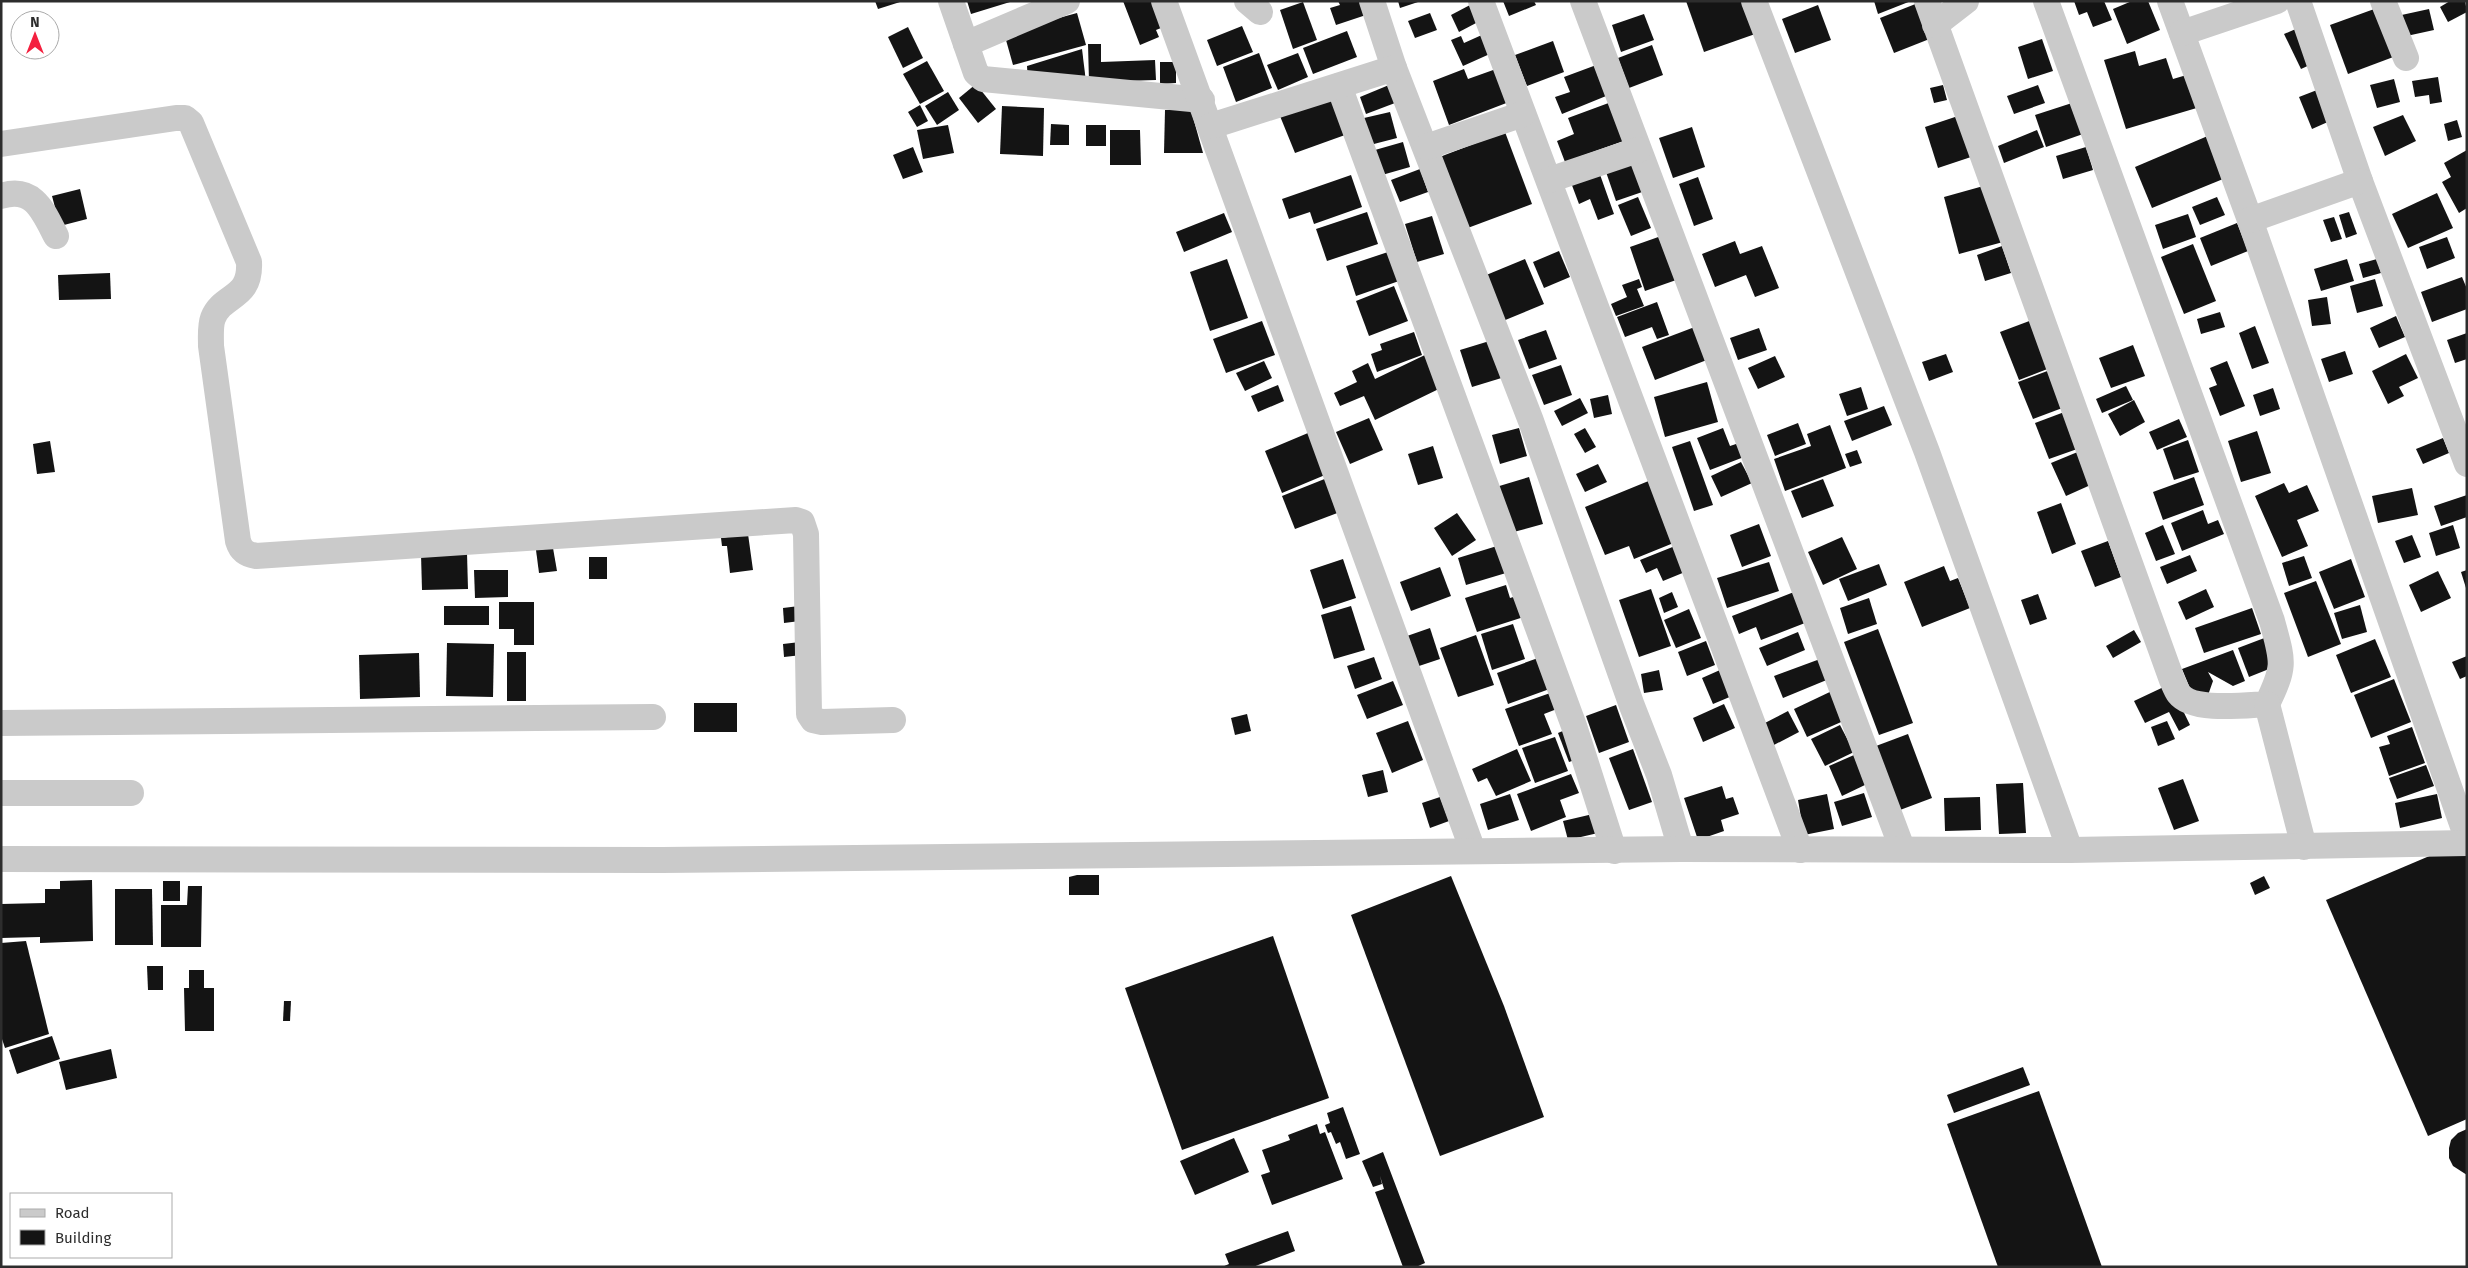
<svg xmlns="http://www.w3.org/2000/svg" width="2468" height="1268" font-family="'Fira Sans',sans-serif">
  <style>
    .building { fill: #141414 }
    .lines { fill: none; stroke-linecap: round; stroke-linejoin: round }
    .minor { stroke: #cacaca; stroke-width: 26 }
  </style>
  <rect width="100%" height="100%" fill="#fff"/>
  <g class="building">
    <polygon points="875,1 900,1 900,2 878,9"/>
    <polygon points="967,1 1010,1 1010,2 971,14"/>
    <polygon points="1123,1 1156,1 1166,26 1156,30 1159,37 1140,45"/>
    <polygon points="1338,1 1365,1 1369,14 1336,25 1330,8 1340,5"/>
    <polygon points="1398,1 1418,1 1418,2 1400,8"/>
    <polygon points="1503,1 1534,1 1536,5 1509,16"/>
    <polygon points="1686,1 1747,1 1758,33 1704,52"/>
    <polygon points="1874,1 1911,1 1878,14"/>
    <polygon points="2074,1 2104,1 2112,20 2093,27 2087,12 2079,15"/>
    <polygon points="2132,1 2148,1 2160,30 2127,44 2113,9"/>
    <polygon points="2450,1 2465,1 2467,12 2448,22 2440,7"/>
    <polygon points="1303,2 1317,40 1293,49 1280,10"/>
    <polygon points="1918,3 1932,38 1894,53 1880,18"/>
    <polygon points="1470,5 1478,22 1459,32 1451,15"/>
    <polygon points="1818,5 1831,40 1795,53 1782,19"/>
    <polygon points="2377,8 2396,56 2348,74 2330,25"/>
    <polygon points="2429,9 2434,30 2402,37 2397,16"/>
    <polygon points="1077,13 1086,45 1013,65 1004,33"/>
    <polygon points="1430,13 1437,30 1415,38 1408,21"/>
    <polygon points="1644,14 1654,40 1621,52 1612,25"/>
    <polygon points="1242,26 1253,52 1217,66 1207,40"/>
    <polygon points="908,27 923,58 903,68 888,37"/>
    <polygon points="2298,28 2314,63 2301,69 2284,34"/>
    <polygon points="1347,31 1357,57 1313,74 1303,48"/>
    <polygon points="1484,34 1492,53 1463,66 1451,40 1461,36 1464,43"/>
    <polygon points="2042,39 2053,71 2028,79 2018,47"/>
    <polygon points="1553,41 1564,72 1527,86 1515,55"/>
    <polygon points="1088,44 1101,44 1101,62 1155,60 1156,80 1089,82"/>
    <polygon points="1652,45 1663,75 1629,88 1618,58"/>
    <polygon points="1082,49 1086,82 1028,81 1027,66"/>
    <polygon points="2135,51 2139,66 2166,58 2173,79 2190,74 2200,107 2126,129 2104,60"/>
    <polygon points="1259,53 1272,88 1236,102 1223,67"/>
    <polygon points="1298,53 1308,77 1278,90 1267,65"/>
    <polygon points="927,61 944,91 920,104 903,74"/>
    <polygon points="1160,62 1176,62 1176,83 1160,84"/>
    <polygon points="1599,64 1611,94 1562,114 1555,97 1570,92 1564,77"/>
    <polygon points="1464,69 1468,79 1496,69 1509,102 1449,125 1433,81"/>
    <polygon points="2438,77 2442,102 2430,104 2429,95 2415,97 2412,81"/>
    <polygon points="2394,79 2400,102 2377,108 2370,85"/>
    <polygon points="976,84 996,109 978,123 959,98"/>
    <polygon points="1389,85 1395,103 1366,114 1360,97"/>
    <polygon points="1943,85 1947,100 1934,103 1930,88"/>
    <polygon points="2038,85 2045,103 2014,114 2007,96"/>
    <polygon points="2317,90 2330,121 2312,129 2299,97"/>
    <polygon points="948,92 959,110 937,125 925,106"/>
    <polygon points="1330,97 1345,135 1295,153 1280,116"/>
    <polygon points="1614,101 1629,139 1565,162 1557,141 1574,134 1568,118"/>
    <polygon points="2072,103 2083,134 2046,147 2035,115"/>
    <polygon points="920,105 928,121 917,127 908,112"/>
    <polygon points="1002,106 1044,108 1043,156 1000,154"/>
    <polygon points="1165,110 1191,110 1203,153 1164,153"/>
    <polygon points="1390,112 1397,138 1370,145 1364,118"/>
    <polygon points="1961,115 1974,156 1938,168 1925,127"/>
    <polygon points="2403,115 2416,141 2385,156 2373,127"/>
    <polygon points="2457,120 2462,137 2448,141 2444,124"/>
    <polygon points="1051,124 1069,125 1069,145 1050,145"/>
    <polygon points="948,125 954,153 923,159 917,130"/>
    <rect x="1086" y="125" width="20" height="21"/>
    <polygon points="1692,127 1705,167 1673,178 1659,138"/>
    <polygon points="1110,130 1140,130 1141,165 1110,165"/>
    <polygon points="2037,130 2044,147 2004,163 1998,146"/>
    <polygon points="1505,132 1532,204 1465,229 1437,158"/>
    <polygon points="2210,135 2228,177 2152,208 2135,167"/>
    <polygon points="1403,142 1410,167 1382,175 1375,150"/>
    <polygon points="913,147 923,172 903,179 893,155"/>
    <polygon points="2086,147 2093,170 2063,179 2056,156"/>
    <polygon points="2467,150 2467,208 2459,213 2442,182 2451,177 2444,163"/>
    <polygon points="1638,161 1648,190 1616,201 1606,172"/>
    <polygon points="1420,169 1428,192 1400,202 1391,180"/>
    <polygon points="1598,169 1614,214 1598,220 1590,199 1579,204 1570,180"/>
    <polygon points="1351,175 1362,207 1314,224 1310,212 1289,219 1282,199"/>
    <polygon points="1698,177 1713,219 1694,226 1679,184"/>
    <polygon points="1987,185 2003,242 1959,254 1944,197"/>
    <polygon points="80,189 87,219 60,226 52,196"/>
    <polygon points="2437,193 2453,228 2408,248 2392,214"/>
    <polygon points="1638,197 1651,228 1631,236 1618,205"/>
    <polygon points="2217,197 2225,215 2200,225 2192,207"/>
    <polygon points="1367,212 1378,244 1327,261 1316,229"/>
    <polygon points="2349,212 2357,234 2346,238 2339,215"/>
    <polygon points="1224,213 1232,232 1184,252 1176,232"/>
    <polygon points="2188,214 2196,237 2163,249 2155,225"/>
    <polygon points="1432,216 1444,254 1417,262 1405,224"/>
    <polygon points="2334,217 2342,239 2331,242 2323,220"/>
    <polygon points="2237,223 2248,251 2211,266 2200,238"/>
    <polygon points="1664,235 1679,279 1645,291 1630,247"/>
    <polygon points="2447,237 2455,258 2427,269 2419,247"/>
    <polygon points="1735,241 1740,254 1762,246 1779,288 1755,297 1746,275 1715,287 1702,254"/>
    <polygon points="2193,244 2216,301 2184,314 2161,257"/>
    <polygon points="2002,246 2011,273 1985,281 1977,255"/>
    <polygon points="1559,251 1570,277 1544,288 1533,262"/>
    <polygon points="1388,252 1399,281 1356,296 1346,266"/>
    <polygon points="1227,259 1248,318 1210,331 1190,272"/>
    <polygon points="1525,259 1544,304 1498,323 1479,278"/>
    <polygon points="2347,259 2354,281 2321,291 2314,269"/>
    <polygon points="2377,259 2381,273 2363,278 2359,264"/>
    <polygon points="110,273 111,299 59,300 58,275"/>
    <polygon points="2462,277 2467,289 2467,309 2432,322 2421,292"/>
    <polygon points="1639,279 1642,287 1637,289 1644,306 1616,316 1611,304 1627,297 1622,285"/>
    <polygon points="2375,279 2383,306 2357,313 2350,286"/>
    <polygon points="1394,286 1408,321 1369,336 1356,301"/>
    <polygon points="2327,297 2331,324 2312,326 2308,300"/>
    <polygon points="1657,302 1669,335 1657,339 1652,327 1625,337 1617,317"/>
    <polygon points="2220,312 2225,327 2201,334 2197,319"/>
    <polygon points="2396,316 2405,337 2379,348 2370,328"/>
    <polygon points="2032,320 2050,368 2019,380 2000,332"/>
    <polygon points="1262,321 1275,355 1226,373 1213,339"/>
    <polygon points="1700,325 1712,358 1655,380 1642,347"/>
    <polygon points="2255,326 2269,363 2252,369 2239,333"/>
    <polygon points="1759,328 1767,350 1738,360 1730,338"/>
    <polygon points="1546,330 1557,359 1529,369 1518,340"/>
    <polygon points="1414,332 1422,355 1377,372 1371,354 1382,350 1380,344"/>
    <polygon points="2467,333 2467,359 2455,363 2447,340"/>
    <polygon points="1496,339 1508,376 1472,387 1460,350"/>
    <polygon points="2133,345 2145,376 2111,388 2099,358"/>
    <polygon points="2345,351 2353,374 2329,382 2321,359"/>
    <polygon points="1427,354 1447,385 1375,420 1364,396 1340,406 1334,393 1357,382 1352,371 1368,363 1375,379"/>
    <polygon points="1946,354 1953,372 1929,381 1922,362"/>
    <polygon points="2406,354 2418,378 2399,387 2404,396 2388,404 2372,371"/>
    <polygon points="1775,356 1785,377 1758,389 1748,368"/>
    <polygon points="1264,361 1272,378 1245,391 1236,373"/>
    <polygon points="2227,361 2245,406 2220,416 2209,388 2217,385 2210,368"/>
    <polygon points="1561,365 1572,395 1544,405 1532,375"/>
    <polygon points="2050,370 2065,407 2033,419 2018,382"/>
    <polygon points="1707,382 1718,422 1665,437 1654,397"/>
    <polygon points="1278,385 1284,401 1258,412 1251,396"/>
    <polygon points="2126,386 2133,400 2102,413 2096,399"/>
    <polygon points="1861,387 1868,409 1847,416 1839,394"/>
    <polygon points="2273,388 2280,409 2260,416 2253,395"/>
    <polygon points="1608,395 1612,414 1594,418 1590,399"/>
    <polygon points="1580,398 1588,413 1562,426 1554,411"/>
    <polygon points="2134,400 2145,422 2120,436 2108,414"/>
    <polygon points="1884,406 1892,425 1852,441 1844,421"/>
    <polygon points="2067,411 2080,448 2049,459 2035,423"/>
    <polygon points="1369,418 1383,450 1350,464 1336,432"/>
    <polygon points="2179,419 2187,437 2157,450 2149,432"/>
    <polygon points="1798,423 1806,444 1775,456 1767,435"/>
    <polygon points="1830,425 1846,468 1785,491 1774,459 1811,446 1807,434"/>
    <polygon points="1519,428 1527,456 1500,464 1492,435"/>
    <polygon points="1585,428 1596,447 1585,453 1574,434"/>
    <polygon points="1723,428 1730,446 1739,443 1744,457 1710,470 1697,438"/>
    <polygon points="2257,431 2271,473 2241,482 2228,441"/>
    <polygon points="1308,433 1325,475 1282,493 1265,451"/>
    <polygon points="2443,438 2449,453 2423,464 2416,449"/>
    <polygon points="2188,440 2199,472 2174,480 2163,449"/>
    <polygon points="50,441 55,472 37,474 33,444"/>
    <polygon points="1690,441 1713,505 1694,511 1672,447"/>
    <polygon points="1433,446 1443,478 1418,485 1408,454"/>
    <polygon points="1857,450 1862,463 1850,467 1845,454"/>
    <polygon points="2080,451 2095,483 2066,496 2051,463"/>
    <polygon points="1741,462 1752,483 1721,497 1711,476"/>
    <polygon points="1598,464 1607,482 1585,492 1576,474"/>
    <polygon points="1529,477 1543,524 1510,533 1496,487"/>
    <polygon points="2194,477 2204,505 2163,520 2153,492"/>
    <polygon points="1327,478 1340,512 1295,529 1282,496"/>
    <polygon points="1823,479 1834,506 1802,518 1791,491"/>
    <polygon points="1651,480 1676,542 1634,559 1629,546 1605,555 1585,507"/>
    <polygon points="2284,483 2289,493 2307,485 2319,511 2297,520 2308,546 2282,557 2255,496"/>
    <polygon points="2412,488 2418,515 2378,523 2372,496"/>
    <polygon points="2467,495 2467,517 2441,526 2434,506"/>
    <polygon points="2061,503 2076,544 2052,554 2037,512"/>
    <polygon points="2203,510 2208,524 2218,520 2224,534 2182,551 2171,523"/>
    <polygon points="1457,513 1476,540 1452,556 1434,528"/>
    <polygon points="1759,524 1771,556 1742,567 1730,535"/>
    <polygon points="2163,525 2175,554 2156,561 2145,533"/>
    <polygon points="2453,525 2460,548 2436,556 2429,533"/>
    <polygon points="748,534 753,570 730,573 727,546 722,546 721,538"/>
    <polygon points="2412,535 2421,557 2404,563 2395,541"/>
    <polygon points="1842,537 1857,569 1823,585 1808,552"/>
    <polygon points="2108,541 2121,577 2095,587 2081,551"/>
    <polygon points="1497,546 1506,573 1466,585 1458,558"/>
    <polygon points="1675,546 1685,572 1663,581 1657,568 1646,573 1640,560"/>
    <polygon points="553,548 557,571 539,573 536,550"/>
    <polygon points="467,553 468,589 422,590 421,554"/>
    <polygon points="2190,555 2197,571 2167,584 2160,567"/>
    <polygon points="2304,556 2312,578 2289,586 2282,563"/>
    <rect x="589" y="557" width="18" height="22"/>
    <polygon points="1343,559 1356,598 1323,609 1310,570"/>
    <polygon points="2351,559 2365,597 2334,609 2319,572"/>
    <polygon points="1769,562 1779,591 1727,608 1717,578"/>
    <polygon points="1879,564 1887,585 1848,601 1839,579"/>
    <polygon points="1944,566 1950,581 1958,578 1970,608 1922,627 1904,582"/>
    <polygon points="1440,567 1451,596 1411,611 1400,582"/>
    <polygon points="474,570 508,570 508,597 475,598"/>
    <polygon points="2467,570 2467,588 2466,588 2461,572"/>
    <polygon points="2438,571 2451,598 2421,612 2409,585"/>
    <polygon points="2316,581 2341,644 2308,657 2284,593"/>
    <polygon points="1506,585 1510,598 1520,595 1527,616 1477,632 1465,598"/>
    <polygon points="1651,589 1671,646 1639,657 1619,600"/>
    <polygon points="2206,589 2214,607 2186,620 2178,602"/>
    <polygon points="1672,592 1678,607 1664,613 1659,598"/>
    <polygon points="1794,592 1805,623 1761,640 1756,627 1739,634 1732,616"/>
    <polygon points="2038,594 2047,619 2030,625 2021,600"/>
    <polygon points="1869,598 1877,624 1848,634 1840,608"/>
    <polygon points="499,602 534,602 534,645 514,645 514,629 499,629"/>
    <polygon points="2360,605 2367,632 2342,639 2334,613"/>
    <rect x="444" y="606" width="45" height="19"/>
    <polygon points="799,606 800,621 784,623 783,608"/>
    <polygon points="1351,606 1365,650 1334,659 1321,615"/>
    <polygon points="2252,608 2261,634 2204,653 2195,628"/>
    <polygon points="1689,609 1701,638 1676,648 1664,620"/>
    <polygon points="1513,624 1525,659 1492,670 1481,634"/>
    <polygon points="1430,628 1440,659 1416,667 1407,636"/>
    <polygon points="1878,629 1913,723 1879,735 1844,642"/>
    <polygon points="2134,630 2141,642 2113,658 2106,646"/>
    <polygon points="1798,632 1805,650 1767,666 1759,648"/>
    <polygon points="1476,635 1494,685 1458,697 1440,648"/>
    <polygon points="2267,637 2279,665 2249,677 2238,648"/>
    <polygon points="2375,639 2391,677 2351,693 2336,655"/>
    <polygon points="1706,641 1715,665 1687,676 1678,652"/>
    <polygon points="800,642 802,655 784,657 783,644"/>
    <polygon points="447,643 494,644 493,697 446,696"/>
    <polygon points="2233,650 2245,681 2233,686 2208,672 2213,681 2207,698 2194,698 2182,669"/>
    <rect x="507" y="652" width="19" height="49"/>
    <polygon points="419,653 420,697 360,699 359,655"/>
    <polygon points="2467,656 2467,676 2460,679 2452,662"/>
    <polygon points="1374,657 1382,679 1355,689 1347,666"/>
    <polygon points="1538,658 1555,687 1508,704 1497,673"/>
    <polygon points="1820,659 1829,679 1783,698 1774,676"/>
    <polygon points="1659,670 1663,690 1644,693 1641,674"/>
    <polygon points="1720,670 1732,696 1713,704 1702,678"/>
    <polygon points="2394,679 2411,722 2371,738 2354,695"/>
    <polygon points="1393,681 1403,705 1367,719 1357,695"/>
    <polygon points="2170,684 2190,725 2179,731 2169,712 2145,723 2134,701"/>
    <polygon points="1834,690 1848,719 1807,737 1794,709"/>
    <polygon points="1556,691 1562,707 1544,714 1552,734 1519,746 1505,709"/>
    <rect x="694" y="703" width="43" height="29"/>
    <polygon points="1724,704 1735,728 1703,742 1693,718"/>
    <polygon points="1616,705 1629,742 1599,753 1586,716"/>
    <polygon points="1788,711 1799,732 1772,746 1761,725"/>
    <polygon points="1247,714 1251,731 1235,735 1231,718"/>
    <polygon points="1408,721 1423,760 1392,773 1376,733"/>
    <polygon points="2167,721 2175,739 2158,746 2151,727"/>
    <polygon points="1840,725 1854,752 1825,766 1811,739"/>
    <polygon points="2412,727 2425,763 2389,776 2379,747 2390,744 2387,736"/>
    <polygon points="1570,728 1581,758 1569,762 1558,733"/>
    <polygon points="1908,734 1932,798 1900,810 1876,746"/>
    <polygon points="1555,737 1568,771 1535,783 1522,748"/>
    <polygon points="1517,749 1531,781 1496,796 1487,778 1478,782 1472,769"/>
    <polygon points="1633,749 1652,802 1629,810 1609,758"/>
    <polygon points="1854,755 1867,784 1842,796 1829,766"/>
    <polygon points="2426,765 2434,786 2397,799 2389,778"/>
    <polygon points="1383,770 1388,792 1368,797 1362,775"/>
    <polygon points="1571,774 1579,793 1560,800 1566,817 1531,831 1517,794"/>
    <polygon points="2183,779 2199,821 2174,830 2158,788"/>
    <polygon points="2023,783 2026,833 1999,834 1996,784"/>
    <polygon points="1722,786 1726,799 1733,797 1739,814 1721,820 1724,831 1698,840 1684,798"/>
    <polygon points="1864,793 1872,817 1842,826 1834,802"/>
    <polygon points="1510,794 1519,820 1488,830 1480,804"/>
    <polygon points="1827,794 1834,829 1804,835 1798,800"/>
    <polygon points="2437,794 2442,818 2400,828 2395,803"/>
    <polygon points="1440,797 1449,821 1430,828 1422,803"/>
    <polygon points="1980,797 1981,830 1945,831 1944,798"/>
    <polygon points="1593,814 1598,833 1568,840 1563,821"/>
    <polygon points="2467,840 2467,1119 2428,1136 2326,900"/>
    <polygon points="1077,875 1099,875 1099,895 1069,895 1069,877"/>
    <polygon points="1451,876 1504,1006 1544,1117 1440,1156 1351,915"/>
    <polygon points="2264,876 2270,888 2255,895 2250,883"/>
    <polygon points="92,880 93,941 40,943 40,937 1,938 1,904 45,903 45,889 60,889 60,881"/>
    <rect x="163" y="881" width="17" height="20"/>
    <polygon points="188,886 202,886 201,947 161,947 161,905 187,905"/>
    <polygon points="115,889 152,889 153,945 115,945"/>
    <polygon points="1273,936 1329,1098 1182,1150 1125,988"/>
    <polygon points="26,941 49,1034 5,1048 1,1036 1,943"/>
    <polygon points="147,966 163,966 163,990 148,990"/>
    <polygon points="189,970 204,970 204,988 214,988 214,1031 185,1031 184,988 189,988"/>
    <polygon points="284,1001 291,1001 290,1021 283,1021"/>
    <polygon points="52,1036 60,1059 17,1074 9,1050"/>
    <polygon points="111,1049 117,1078 66,1090 59,1062"/>
    <polygon points="2023,1067 2030,1085 1954,1113 1947,1095"/>
    <polygon points="2039,1091 2102,1267 1998,1267 1947,1124"/>
    <polygon points="1343,1107 1360,1154 1346,1159 1340,1142 1336,1144 1331,1132 1328,1133 1325,1125 1330,1123 1327,1113"/>
    <polygon points="1317,1124 1320,1134 1325,1132 1343,1179 1272,1205 1261,1175 1270,1172 1262,1150 1290,1140 1288,1135"/>
    <polygon points="2467,1129 2467,1175 2453,1166 2449,1158 2449,1148 2451,1140 2458,1133"/>
    <polygon points="1234,1138 1249,1172 1195,1195 1180,1161"/>
    <polygon points="1383,1152 1425,1263 1416,1267 1403,1267 1375,1192 1384,1189 1380,1176 1382,1184 1373,1187 1362,1161"/>
    <polygon points="1288,1231 1295,1251 1253,1267 1222,1267 1229,1264 1225,1254"/>
  </g>
  <g class="lines">
    <g class="minor">
      <polyline points="951,1 976,73 983,79 1202,100"/>
      <polyline points="1164,1 1473,851"/>
      <polyline points="1247,1 1260,12"/>
      <polyline points="1372,1 1394,68 1531,421 1632,706 1659,775 1681,849"/>
      <polyline points="1481,1 1800,850"/>
      <polyline points="1583,1 1902,848"/>
      <polyline points="1754,1 1927,452 2070,850"/>
      <path d="M1927,1l245,679c2,4 4,10 7,14 14,18 67,11 88,10 19,-39 16,-42 5,-83l-226,-620"/>
      <polyline points="2170,1 2250,220 2467,838"/>
      <polyline points="2298,1 2360,181 2467,464"/>
      <polyline points="2383,1 2406,58"/>
      <polyline points="1935,25 1966,1"/>
      <polyline points="2182,33 2277,1"/>
      <polyline points="966,44 1067,1"/>
      <polyline points="1339,86 1574,726 1614,851"/>
      <polyline points="1211,126 1394,68"/>
      <path d="M1,144l175,-26h9l6,5 58,139c2,38 -26,31 -36,56 -3,8 -2,19 -2,28l27,195c3,10 8,13 18,15l540,-36 6,2 4,12 3,180 4,6 9,2 71,-2"/>
      <polyline points="1426,147 1523,114"/>
      <polyline points="1549,180 1638,150"/>
      <path d="M1,196c33,-11 43,17 55,40"/>
      <polyline points="2250,220 2360,181"/>
      <polyline points="2267,704 2304,847"/>
      <polyline points="1,723 653,717"/>
      <polyline points="1,793 131,793"/>
      <polyline points="1,859 662,860 1681,849 2070,850 2467,843"/>
    </g>
  </g>
  <rect width="2468" height="1268" fill="none" stroke="#2d2d2d" stroke-width="5"/>
  <rect x="10" y="1193" width="162" height="65" fill="#ffffff" stroke="#ababab"/>
  <rect x="20" y="1209" width="25" height="8" fill="#cacaca" stroke="#ababab"/>
  <text x="55" y="1218" font-size="15" fill="#2d2d2d">Road</text>
  <rect x="20" y="1230" width="25" height="15" fill="#141414" stroke="#ababab"/>
  <text x="55" y="1243" font-size="15" fill="#2d2d2d">Building</text>
  <g transform="translate(35 35)"><circle r="24" fill="#ffffff" stroke="#ababab"/>
  <path d="M0-4L9 19L0 12L-9 19Z" fill="#f4203f"/>
  <text y="-8" font-size="14" font-weight="bold" text-anchor="middle" fill="#2d2d2d">N</text>
  </g>
</svg>
